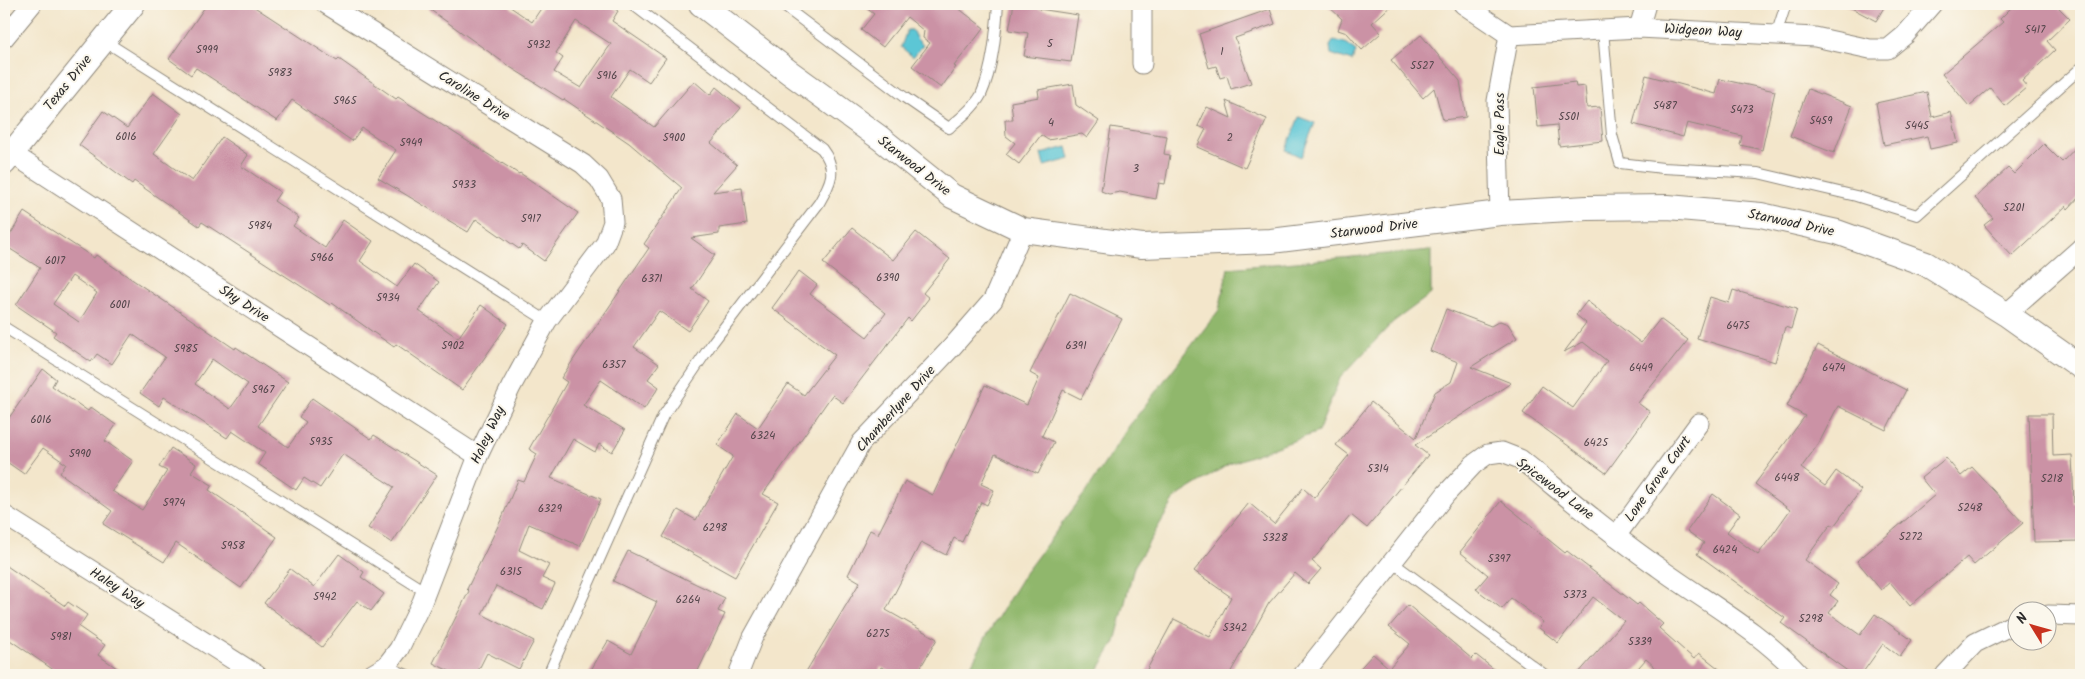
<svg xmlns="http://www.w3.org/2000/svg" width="2085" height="679" font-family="Kalam,sans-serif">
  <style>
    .forest { fill: #90b76c; stroke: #5e714c }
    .water { fill: #5bc6d5; stroke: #437880 }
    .building { fill: #cb92a5; fill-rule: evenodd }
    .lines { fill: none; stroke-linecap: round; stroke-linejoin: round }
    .service-casing { stroke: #8f887b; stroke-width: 12 }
    .minor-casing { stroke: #8f887b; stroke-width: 21 }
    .tertiary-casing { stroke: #8f887b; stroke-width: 26 }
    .service { stroke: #fff; stroke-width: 10 }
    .minor { stroke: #fff; stroke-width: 19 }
    .tertiary { stroke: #fff; stroke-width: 24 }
    .labels { text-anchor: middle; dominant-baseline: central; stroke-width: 4; stroke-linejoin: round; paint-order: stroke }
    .number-label { font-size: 11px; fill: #53454a }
    .street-label { font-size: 14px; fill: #2b2b2b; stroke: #fbf7ec }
  </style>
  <rect width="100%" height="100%" fill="#fbf7ec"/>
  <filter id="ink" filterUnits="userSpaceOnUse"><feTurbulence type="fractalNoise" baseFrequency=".02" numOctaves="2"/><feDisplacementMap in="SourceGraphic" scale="10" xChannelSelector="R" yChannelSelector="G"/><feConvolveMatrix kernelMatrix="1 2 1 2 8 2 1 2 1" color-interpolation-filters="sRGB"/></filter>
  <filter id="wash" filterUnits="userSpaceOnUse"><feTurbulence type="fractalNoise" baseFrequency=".0096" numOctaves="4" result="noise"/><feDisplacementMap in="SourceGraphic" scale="20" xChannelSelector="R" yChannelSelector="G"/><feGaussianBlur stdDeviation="1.12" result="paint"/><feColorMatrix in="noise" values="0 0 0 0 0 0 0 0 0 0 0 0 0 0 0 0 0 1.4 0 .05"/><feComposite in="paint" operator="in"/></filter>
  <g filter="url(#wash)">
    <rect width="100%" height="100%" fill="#f3e6cb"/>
    <polygon class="forest" points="1431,250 1431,294 1393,322 1340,378 1318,432 1229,464 1176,497 1134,567 1115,642 1095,675 966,675 987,635 1025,573 1088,489 1129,426 1219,310 1228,268"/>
    <g class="water">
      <polygon points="907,30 912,30 916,38 923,45 913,57 901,47"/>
      <polygon points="1334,40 1345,43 1356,51 1352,61 1331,54 1330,46"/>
      <polygon points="1299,117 1315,123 1301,157 1286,150"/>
      <polygon points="1067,147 1070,159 1044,166 1041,154"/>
    </g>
    <g id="blocks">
      <g class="building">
        <polygon points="207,4 250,4 337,61 339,59 396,99 398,97 519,174 520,173 578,213 544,261 522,245 519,249 476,219 468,232 378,178 396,150 362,128 352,141 292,100 277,121 196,68 191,75 169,59"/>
        <path d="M422,4h84l26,18 12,-18h64l10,7 -6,10 54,37 -17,24 -19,-13 -19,28 43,30 40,-46 16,14 6,-8 25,21 -30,35 26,22 -24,27 29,-4 5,36 -28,4v6l-28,4 24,17 -23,34 16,12 -20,30 -29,-20 -25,36 25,17 -11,15 11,8 -15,22 -43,-29 -18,25 42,25 -13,22 -13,-8 -4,8 -22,-13 -22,39 50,21 -21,47 -51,-22 -10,26 30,15 -7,13 13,6 -12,25 -47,-23 -14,28 52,27 -15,28 -32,-16 -11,22h-19l-24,-12 36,-72 -2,-2 34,-69 17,-40 6,2 13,-28 -8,-5 38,-67 -6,-4 88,-130 -5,-4 38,-56 -53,-45 -65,-44 -1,1 -53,-33zM576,21l35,23 -30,44 -27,-16 9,-14 -7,-5z"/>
        <polygon points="861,4 953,4 984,28 954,66 956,67 941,88 912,66 930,43 923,38 924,31 907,17 883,47 861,30 874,14"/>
        <polygon points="1014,4 1038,4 1039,9 1078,15 1071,62 1024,56 1028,33 1009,30"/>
        <polygon points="1326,4 1393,4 1372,23 1381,33 1362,50 1347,33 1338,30 1342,19"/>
        <polygon points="1844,4 1886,4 1876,21"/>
        <polygon points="2015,4 2055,4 2070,19 2047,41 2055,50 2022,81 2027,87 2005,106 1990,88 1969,106 1942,74 2003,22 2000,19"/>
        <polygon points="1270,9 1275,24 1235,38 1251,83 1231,89 1227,76 1220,78 1216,66 1209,68 1199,34"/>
        <polygon points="1421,35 1460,81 1466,117 1443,120 1434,88 1423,98 1391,60"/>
        <polygon points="1646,75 1716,94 1720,79 1775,91 1762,150 1740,145 1742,136 1687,123 1683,137 1633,124"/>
        <polygon points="1575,82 1576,87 1585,86 1587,108 1600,107 1603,141 1559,146 1557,125 1538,127 1534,87"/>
        <polygon points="1073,84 1076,105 1099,121 1087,138 1082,134 1048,140 1041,135 1019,164 1006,154 1015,143 1006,136 1005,120 1013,120 1011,102 1039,97 1038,90"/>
        <polygon points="1808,89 1852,106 1834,153 1790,136"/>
        <polygon points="1927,92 1932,117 1951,112 1958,143 1930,149 1927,136 1884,145 1876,103"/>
        <polygon points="153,93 182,114 154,154 192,181 222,137 248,155 241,166 280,192 274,201 299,218 293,226 325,248 343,220 373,241 360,261 397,287 414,264 439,282 419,311 458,338 481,305 508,324 462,390 396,344 394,347 332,303 330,305 202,222 199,226 134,181 132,184 79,145 103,111 127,128"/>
        <polygon points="1226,101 1267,119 1245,168 1197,147 1206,129 1198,126 1207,107 1231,118"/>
        <polygon points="1111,127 1167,136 1164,154 1170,155 1165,184 1159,183 1156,199 1120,192 1109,194 1101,191"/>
        <polygon points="2081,142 2081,195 2068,209 2066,206 2012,256 1984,225 1993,218 1975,198 2008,168 2014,174 2044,144 2062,162"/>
        <path d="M24,212l70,46 2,-3 139,94 1,-2 52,35 -30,44 30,21 18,-25 -7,-5 13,-19 59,41 3,-4 63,40 -45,68 -24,-15 26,-41 -51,-33 -23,34 -16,-10 -8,12 -38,-26 7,-11 -33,-22 -5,7 -63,-41 -5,9 -19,-13 25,-36 -33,-23 -20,30 -15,-10 -6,8 -38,-26 3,-4 -40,-27 24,-37 -36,-23zM72,276l25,17 -18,29 -26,-18zM212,359l36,25 -18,25 -35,-25z"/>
        <polygon points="852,228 893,260 916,232 950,259 923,293 929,298 911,321 908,318 843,403 832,395 763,494 778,502 735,577 663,537 678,510 696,520 733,456 717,445 738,414 758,428 788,384 804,395 835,355 772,308 799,271 817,285 810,294 867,337 886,313 823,263"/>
        <polygon points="1733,290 1797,309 1791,329 1785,327 1775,362 1697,338 1710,297 1729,303"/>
        <polygon points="1070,293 1122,319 1081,399 1063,390 1042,436 1054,442 1038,474 995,454 981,484 994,490 987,505 981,502 962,542 954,538 946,555 921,542 886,610 937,639 916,675 896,675 881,667 877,675 804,675 860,582 848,575 870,530 878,534 905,481 933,495 985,385 1027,405 1039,378 1030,373"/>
        <polygon points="1587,301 1641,343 1660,319 1688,340 1638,403 1650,412 1606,473 1523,413 1542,386 1573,408 1607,361 1583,342 1564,352 1586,323 1576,315"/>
        <polygon points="1446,309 1491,326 1500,321 1508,324 1517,338 1471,367 1511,383 1415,445 1428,455 1367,528 1351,515 1312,561 1321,569 1308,584 1295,573 1269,603 1229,675 1144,675 1174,619 1210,637 1231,597 1194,571 1249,503 1274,524 1303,488 1314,498 1349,455 1336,445 1371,402 1416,438 1435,392 1451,382 1458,362 1430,351"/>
        <polygon points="1818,345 1906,390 1886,430 1838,406 1819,443 1801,468 1825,486 1836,471 1861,490 1834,526 1831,524 1805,560 1838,584 1830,595 1838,601 1829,613 1860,635 1875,614 1912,640 1900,657 1883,644 1861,675 1853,675 1781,623 1785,618 1697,554 1704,543 1687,531 1713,494 1740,514 1727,532 1758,555 1790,510 1755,484 1805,416 1787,406"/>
        <polygon points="43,369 56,379 52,386 88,411 91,407 116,425 105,441 133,461 112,491 142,510 167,471 159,467 171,448 196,464 191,472 212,485 209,490 277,537 241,588 176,543 164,562 103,524 112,511 60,473 66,464 43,448 24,474 4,460 4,425"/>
        <polygon points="2029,414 2052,414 2053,456 2072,455 2074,503 2081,503 2081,541 2034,542"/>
        <polygon points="1946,458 1961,476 1972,467 2023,523 1974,565 1967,557 1910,606 1890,582 1881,590 1857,561 1935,495 1921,478"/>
        <polygon points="1501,501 1565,553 1567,551 1637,605 1639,603 1663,624 1659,628 1694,659 1699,653 1727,675 1664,675 1646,659 1632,675 1577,675 1624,621 1593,597 1558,643 1539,628 1543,622 1511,598 1502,609 1476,589 1488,575 1460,552"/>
        <polygon points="628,551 725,598 718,611 725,614 696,675 588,675 608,641 631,654 657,602 613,581"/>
        <polygon points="339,554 364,572 361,577 384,594 371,611 357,601 322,647 264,603 290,569 314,587"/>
        <polygon points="4,564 65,606 68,602 87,615 79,627 105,645 98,655 127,675 61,675 4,636"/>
        <polygon points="1408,605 1472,659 1476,655 1501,675 1354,675 1373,654 1389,668 1410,644 1389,627"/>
      </g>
    </g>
  </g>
  <g filter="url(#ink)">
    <use href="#blocks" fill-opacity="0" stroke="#8f887b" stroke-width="1"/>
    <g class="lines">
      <defs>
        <g id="service">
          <path d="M781,4l123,93 45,31c11,-10 25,-20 32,-33 12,-27 15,-62 17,-91"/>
          <polyline points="1603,30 1612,135 1620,163 1663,168 1758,173 1856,196 1917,215 2081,68"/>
          <polyline points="1776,35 1786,4"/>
          <polyline points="103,40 547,321"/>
          <polyline points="4,327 426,592"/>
          <polyline points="1392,562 1545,675"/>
          <polyline points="386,666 407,675"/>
          <path d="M548,675l115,-259 50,-74 106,-139c12,-21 19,-33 3,-54l-190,-145"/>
        </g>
        <g id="minor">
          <polyline points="326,4 583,164 599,179 611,199 613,222 605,244 547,321 511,387 478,456 422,602 399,649 386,666 371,675"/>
          <polyline points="1142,4 1142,64"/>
          <polyline points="1463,4 1509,35 1639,28 1815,37 1870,49 1888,49 1905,35 1932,4"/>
          <polyline points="1639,28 1646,4"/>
          <polyline points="4,38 32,4"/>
          <polyline points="4,146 11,153 478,456"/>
          <polyline points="1500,213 1497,101 1509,35"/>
          <polyline points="2006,314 2081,248"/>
          <polyline points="4,515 257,675"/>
          <polyline points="1616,536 1699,423"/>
          <polyline points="2048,615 2081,616"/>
          <polyline points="738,675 753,637 861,443 952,347 993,300 1023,230"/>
          <path d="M1303,675l143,-181 28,-30 14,-10 14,-2 18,7c45,36 90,75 138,108 48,35 102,64 142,108"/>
          <polyline points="1945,675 1975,643 2018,622"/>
        </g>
        <g id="tertiary">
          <polyline points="701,4 789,72 880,138 952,196 1023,230 1142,246 1271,241 1500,213 1587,208 1668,207 1761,215 1837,232 1926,264 2006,314 2081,367"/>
          <polyline points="4,163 133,4"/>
        </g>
      </defs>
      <use href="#service" class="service-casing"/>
      <use href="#minor" class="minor-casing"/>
      <use href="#tertiary" class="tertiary-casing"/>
      <use href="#service" class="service"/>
      <use href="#minor" class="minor"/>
      <use href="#tertiary" class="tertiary"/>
    </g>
  </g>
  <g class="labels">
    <g class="number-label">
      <text x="2035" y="30">5417</text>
      <text x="1050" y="44">5</text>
      <text x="539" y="45">5932</text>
      <text x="207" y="50">5999</text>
      <text x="1222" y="52">1</text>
      <text x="1422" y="66">5527</text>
      <text x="280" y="73">5983</text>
      <text x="607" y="76">5916</text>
      <text x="345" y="101">5965</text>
      <text x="1665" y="106">5487</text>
      <text x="1742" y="110">5473</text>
      <text x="1569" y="117">5501</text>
      <text x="1821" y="121">5459</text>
      <text x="1051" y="123">4</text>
      <text x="1917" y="126">5445</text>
      <text x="126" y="137">6016</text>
      <text x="674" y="138">5900</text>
      <text x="1230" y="138">2</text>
      <text x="411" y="143">5949</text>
      <text x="1136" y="169">3</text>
      <text x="464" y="185">5933</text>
      <text x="2014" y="208">5201</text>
      <text x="531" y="219">5917</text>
      <text x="260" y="226">5984</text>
      <text x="322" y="258">5966</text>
      <text x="55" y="261">6017</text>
      <text x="888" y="278">6390</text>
      <text x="652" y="279">6371</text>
      <text x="388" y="298">5934</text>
      <text x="120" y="305">6001</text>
      <text x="1738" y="326">6475</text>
      <text x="453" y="346">5902</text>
      <text x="1076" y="346">6391</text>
      <text x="186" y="349">5985</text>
      <text x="614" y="365">6357</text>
      <text x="1641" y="368">6449</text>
      <text x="1834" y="368">6474</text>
      <text x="263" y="390">5967</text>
      <text x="41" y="420">6016</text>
      <text x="763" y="436">6324</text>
      <text x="321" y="442">5935</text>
      <text x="1596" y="443">6425</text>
      <text x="80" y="454">5990</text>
      <text x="1378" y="469">5314</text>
      <text x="1787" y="478">6448</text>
      <text x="2052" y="479">5218</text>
      <text x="174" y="503">5974</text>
      <text x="1970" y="508">5248</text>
      <text x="550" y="509">6329</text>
      <text x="715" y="528">6298</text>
      <text x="1911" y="537">5272</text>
      <text x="1275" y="538">5328</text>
      <text x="233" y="546">5958</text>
      <text x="1725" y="550">6424</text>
      <text x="1499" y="559">5397</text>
      <text x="511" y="572">6315</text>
      <text x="1575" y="595">5373</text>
      <text x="325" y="597">5942</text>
      <text x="688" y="600">6264</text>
      <text x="1811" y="619">5298</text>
      <text x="1235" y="628">5342</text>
      <text x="878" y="634">6275</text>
      <text x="61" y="637">5981</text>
      <text x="1640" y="642">5339</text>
    </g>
    <g class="street-label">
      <text transform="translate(1703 31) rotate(3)">Widgeon Way</text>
      <text transform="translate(68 83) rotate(-51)">Texas Drive</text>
      <text transform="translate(474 96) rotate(32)">Caroline Drive</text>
      <text transform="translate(1500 124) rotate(-90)">Eagle Pass</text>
      <text transform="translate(914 166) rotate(38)">Starwood Drive</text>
      <text transform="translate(1791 223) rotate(12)">Starwood Drive</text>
      <text transform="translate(1374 229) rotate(-7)">Starwood Drive</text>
      <text transform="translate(244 304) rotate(33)">Shy Drive</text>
      <text transform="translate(896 409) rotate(-48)">Chamberlyne Drive</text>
      <text transform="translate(488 435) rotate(-65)">Haley Way</text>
      <text transform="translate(1658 479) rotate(-54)">Lone Grove Court</text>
      <text transform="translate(1555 489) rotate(37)">Spicewood Lane</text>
      <text transform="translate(117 588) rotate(33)">Haley Way</text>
    </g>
  </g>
  <rect width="2085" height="679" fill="none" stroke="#fbf7ec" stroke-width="20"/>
  <g transform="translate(2032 626) rotate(307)"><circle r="24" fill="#fbf7ec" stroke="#a8a59f"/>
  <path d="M0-4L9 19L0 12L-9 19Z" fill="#c8321e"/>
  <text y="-8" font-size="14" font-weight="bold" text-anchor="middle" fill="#2b2b2b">N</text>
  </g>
</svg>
